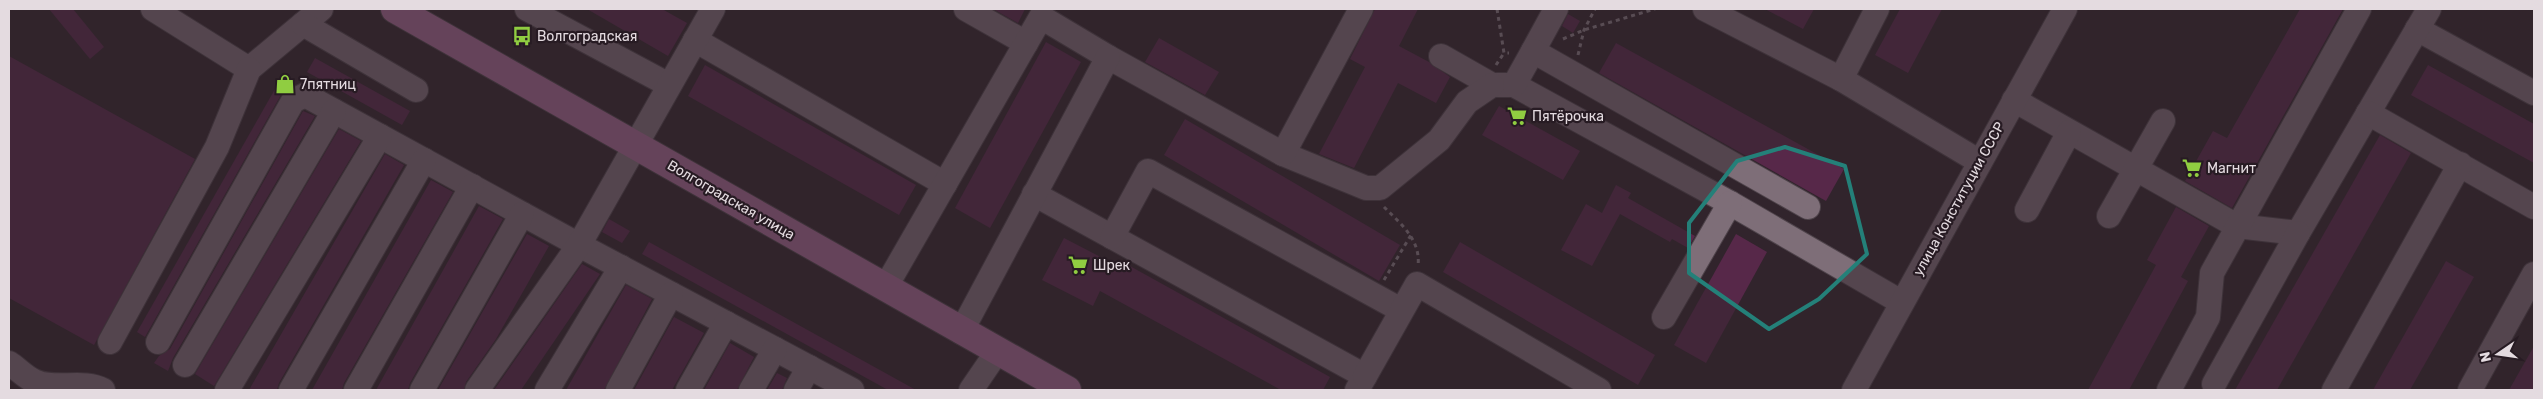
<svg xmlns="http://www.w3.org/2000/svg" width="2543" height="399" font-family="Rubik,sans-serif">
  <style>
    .building { fill: #572849 }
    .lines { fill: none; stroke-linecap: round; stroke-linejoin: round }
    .minor-casing { stroke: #4e434a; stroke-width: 26 }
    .major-casing { stroke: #4e434a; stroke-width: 30 }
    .path { stroke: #887d84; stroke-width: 3; stroke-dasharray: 4 4; stroke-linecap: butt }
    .minor { stroke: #7e6e78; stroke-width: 24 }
    .major { stroke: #a56892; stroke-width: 28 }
    .marked { fill: none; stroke: #248079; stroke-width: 4; stroke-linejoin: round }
    .labels { text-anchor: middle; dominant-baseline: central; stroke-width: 4.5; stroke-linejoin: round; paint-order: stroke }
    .poi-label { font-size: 14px; fill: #e4dbe0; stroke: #271b23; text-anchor: start }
    .street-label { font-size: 14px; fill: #e4dbe0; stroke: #271b23 }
  </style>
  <rect width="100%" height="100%" fill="#31242c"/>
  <g class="building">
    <polygon points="49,9 73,9 104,47 90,59"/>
    <polygon points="587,9 662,9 687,23 668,56"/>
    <polygon points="993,9 1025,9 1018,23"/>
    <polygon points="1375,9 1418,9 1399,46 1429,62 1450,77 1436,103 1398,83 1354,168 1319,154 1365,67 1350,59"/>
    <polygon points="1765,9 1814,9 1803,29"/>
    <polygon points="1900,9 1942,9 1908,73 1875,55"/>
    <polygon points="2300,9 2343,9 2232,208 2185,181 2213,131 2227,138"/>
    <polygon points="1568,14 1580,21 1573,33 1562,26"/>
    <polygon points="1159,38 1219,72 1205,95 1145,62"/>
    <polygon points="1046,42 1081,62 990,228 955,208"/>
    <polygon points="1616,43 1844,169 1826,201 1599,73"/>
    <polygon points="9,56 195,159 94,345 9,298"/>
    <polygon points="315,58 410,111 402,125 307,72"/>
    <polygon points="705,65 916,185 899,215 688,96"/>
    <polygon points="2428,65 2534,124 2534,163 2411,95"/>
    <polygon points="275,89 282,93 145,337 137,332"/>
    <polygon points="1499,106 1580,151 1563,180 1482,135"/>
    <polygon points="303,111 315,116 173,358 168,371 154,363 159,356 170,349"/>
    <polygon points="1185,119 1400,245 1379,281 1164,155"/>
    <polygon points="339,129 361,141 214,386 195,374"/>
    <polygon points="2380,135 2411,153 2277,390 2235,390"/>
    <polygon points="385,154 404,165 279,383 277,390 249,390"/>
    <polygon points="431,180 453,192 344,383 342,390 312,390"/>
    <polygon points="1616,185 1631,193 1628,198 1695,236 1688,248 1672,239 1670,242 1620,214 1592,266 1561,250 1586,204 1602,213"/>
    <polygon points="479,206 503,219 410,383 408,390 376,390"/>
    <polygon points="2176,207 2209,226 2181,277 2188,281 2129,390 2088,390 2156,265 2147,260"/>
    <polygon points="609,219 630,231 622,243 602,232"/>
    <polygon points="527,234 549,246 496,339 466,382 464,390 438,390"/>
    <polygon points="1736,234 1767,252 1706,363 1674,345"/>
    <polygon points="1064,238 1116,265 1119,260 1330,377 1323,390 1281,390 1100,291 1093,306 1042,280"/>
    <polygon points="649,242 916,390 888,390 642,254"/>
    <polygon points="1460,242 1655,355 1638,385 1443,272"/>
    <polygon points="2446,261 2474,277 2410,390 2373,390"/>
    <polygon points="582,264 600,274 521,390 494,390"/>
    <polygon points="626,285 652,299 604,390 566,390"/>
    <polygon points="674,317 704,333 672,390 634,390"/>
    <polygon points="730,343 754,357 737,390 704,390"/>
    <polygon points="2534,346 2534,390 2509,390"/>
    <polygon points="777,373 787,378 782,390 767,390"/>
  </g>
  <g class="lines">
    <defs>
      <g id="minor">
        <polyline points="153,9 249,69 321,9"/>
        <polyline points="527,9 669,85"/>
        <polyline points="966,9 1026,43"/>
        <polyline points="1705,9 1841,79 1980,162"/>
        <polyline points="303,24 416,90"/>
        <polyline points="2417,29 2534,93"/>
        <polyline points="695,40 945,184"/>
        <polyline points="1533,51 1556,9"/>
        <polyline points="1441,56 1492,85 1514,85 1730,203 1901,302"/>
        <polyline points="1841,79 1877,9"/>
        <polyline points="1514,85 1533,51 1808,207"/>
        <polyline points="2014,100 2237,226 2298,233 2429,9"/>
        <polyline points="2368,113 2534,207"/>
        <polyline points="1283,154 1366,188 1380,188 1439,140 1467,102 1492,85"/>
        <polyline points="1034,194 1365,376 1357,390"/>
        <polyline points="2027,210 2069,132"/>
        <polyline points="2109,216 2163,121"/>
        <polyline points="1112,237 1148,171 1401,310"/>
        <polyline points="885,288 1041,17 1108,57 1283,154 1361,9"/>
        <polyline points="1664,317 1730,203"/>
        <polyline points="961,332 1108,57"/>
        <polyline points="110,342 217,147 249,69"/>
        <polyline points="158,342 293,101 305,95 579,245 852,390"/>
        <path d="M9,363c8,5 16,14 25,18 21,10 49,-2 69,9"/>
        <polyline points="185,365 334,111"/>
        <polyline points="1365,376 1417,284 1599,390"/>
        <polyline points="2214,384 2298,233"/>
        <polyline points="227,390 380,136"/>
        <polyline points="291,390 424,160"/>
        <polyline points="356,390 472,186"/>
        <polyline points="422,390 522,214"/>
        <polyline points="477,390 579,245 713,9"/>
        <polyline points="547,390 621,267"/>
        <polyline points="618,390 671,294"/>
        <polyline points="688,390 726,323"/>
        <polyline points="751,390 775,349"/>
        <polyline points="796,390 809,367"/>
        <polyline points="971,390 997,352"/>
        <polyline points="1854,390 2065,9"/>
        <polyline points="2169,390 2208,317 2212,273 2359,9"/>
        <polyline points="2334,390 2460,164"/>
        <polyline points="2470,390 2534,274"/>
      </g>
      <polyline id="major" points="395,9 1067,390"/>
    </defs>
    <use href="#minor" class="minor-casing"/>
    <use href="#major" class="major-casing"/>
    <g class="path">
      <polyline points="1497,9 1504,53 1509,53"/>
      <polyline points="1563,39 1584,30 1655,9"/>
      <polyline points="1578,55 1584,30 1595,9"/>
      <polyline points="1496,65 1504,53"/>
      <path d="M1384,207c17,17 37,33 34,59"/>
      <polyline points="1384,280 1411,235"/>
    </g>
    <use href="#minor" class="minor"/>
    <use href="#major" class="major"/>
  </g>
  <path d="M0 0H2543V399H0ZM1785,147l60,19 22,88 -48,45 -50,30 -80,-56v-50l48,-62z" fill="#31242c" fill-opacity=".55" fill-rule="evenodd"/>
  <path class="marked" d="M1785,147l60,19 22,88 -48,45 -50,30 -80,-56v-50l48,-62z"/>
  <defs>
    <symbol id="bus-bare" viewBox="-9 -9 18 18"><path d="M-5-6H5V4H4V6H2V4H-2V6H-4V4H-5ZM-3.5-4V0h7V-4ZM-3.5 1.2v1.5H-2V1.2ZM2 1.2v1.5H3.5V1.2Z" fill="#90cd41" stroke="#271b23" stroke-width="2.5" paint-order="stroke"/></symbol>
    <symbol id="shop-bare" viewBox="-9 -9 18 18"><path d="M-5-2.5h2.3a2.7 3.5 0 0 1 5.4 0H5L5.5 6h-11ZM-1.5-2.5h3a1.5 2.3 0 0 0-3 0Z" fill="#90cd41" stroke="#271b23" stroke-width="2.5" paint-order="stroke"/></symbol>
    <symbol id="supermarket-bare" viewBox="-9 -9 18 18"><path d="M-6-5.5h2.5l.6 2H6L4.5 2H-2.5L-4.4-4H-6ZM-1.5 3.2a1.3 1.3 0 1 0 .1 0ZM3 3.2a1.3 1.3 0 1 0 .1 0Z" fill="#90cd41" stroke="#271b23" stroke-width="2.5" paint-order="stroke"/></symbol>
  </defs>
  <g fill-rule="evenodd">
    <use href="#bus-bare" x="508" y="22" width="28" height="28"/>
    <use href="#shop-bare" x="271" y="70" width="28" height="28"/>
    <use href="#supermarket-bare" x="1503" y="102" width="28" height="28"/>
    <use href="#supermarket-bare" x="2178" y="154" width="28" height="28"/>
    <use href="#supermarket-bare" x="1064" y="251" width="28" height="28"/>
  </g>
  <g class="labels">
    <g class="poi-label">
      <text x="537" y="36">Волгоградская</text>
      <text x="300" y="84">7пятниц</text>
      <text x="1532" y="116">Пятёрочка</text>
      <text x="2207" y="168">Магнит</text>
      <text x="1093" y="265">Шрек</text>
    </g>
    <g class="street-label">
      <text transform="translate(1959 199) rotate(-61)">улица Конституции СССР</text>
      <text transform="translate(731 200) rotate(30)">Волгоградская улица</text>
    </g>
  </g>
  <rect width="2543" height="399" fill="none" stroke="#e4dbe0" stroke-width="20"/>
  <g transform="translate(2498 354) rotate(257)" stroke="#271b23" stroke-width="4" paint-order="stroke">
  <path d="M0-4L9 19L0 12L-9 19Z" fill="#e4dbe0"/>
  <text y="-8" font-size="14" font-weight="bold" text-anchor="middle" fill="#e4dbe0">N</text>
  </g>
</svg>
